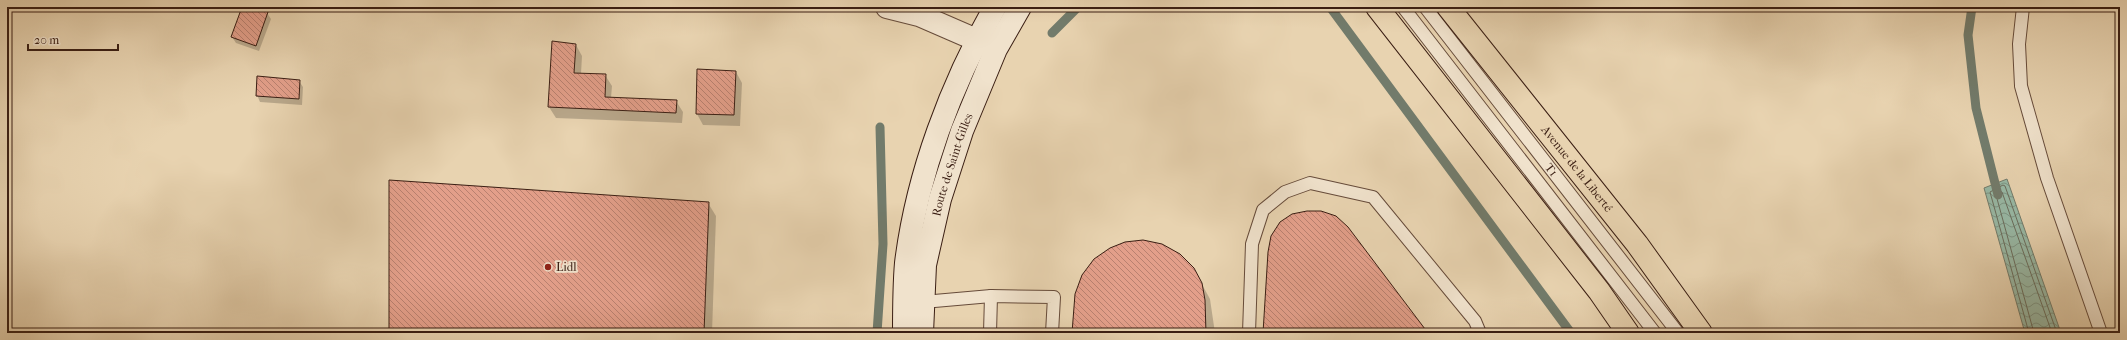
<svg xmlns="http://www.w3.org/2000/svg" width="2127" height="340" font-family="'IM FELL French Canon',serif">
  <style>
    .water { fill: url(#water-waves); stroke: #727b6b }
    .shadow { fill: #0003 }
    .lines { fill: none; stroke-linecap: round; stroke-linejoin: round }
    .shore { stroke: #696c5c; stroke-width: 1 }
    .stream { stroke: #727b6b; stroke-width: 9 }
    .building { fill: url(#building-back-hatch); stroke: #3a1e13 }
    .service-casing { stroke: #664b3a; stroke-width: 14 }
    .minor-casing { stroke: #664b3a; stroke-width: 24 }
    .secondary-casing { stroke: #3a1e13; stroke-width: 24 }
    .primary-casing { stroke: #3a1e13; stroke-width: 24 }
    .service { stroke: #f0e2cc; stroke-width: 12 }
    .minor { stroke: #f0e2cc; stroke-width: 22 }
    .secondary { stroke: #f0e2cc; stroke-width: 22 }
    .primary { stroke: #e8d3b0; stroke-width: 22 }
    .poi-dot { fill: #8f2418; stroke: #f0e2cc; stroke-width: 1.5 }
    .labels { text-anchor: middle; dominant-baseline: central; stroke-width: 3.5; stroke-linejoin: round; paint-order: stroke }
    .street-label { font-size: 12px; fill: #3a1e13; stroke: #f0e2cc }
    .poi-label { font-size: 12px; fill: #3a1e13; stroke: #f0e2cc; text-anchor: start }
  </style>
  <defs>
    <pattern id="water-waves" width="16" height="10" patternUnits="userSpaceOnUse"><rect width="16" height="10" fill="#98b9a6"/><path d="M0 5q4-4 8 0t8 0" fill="none" stroke="#7d9686"/></pattern>
    <pattern id="building-back-hatch" width="6" height="6" patternUnits="userSpaceOnUse"><rect width="6" height="6" fill="#e39f8a"/><path d="M-1 5l2 2M0 0l6 6M5-1l2 2" fill="none" stroke="#b98170"/></pattern>
  </defs>
  <rect width="100%" height="100%" fill="#e8d3b0"/>
  <filter id="stains"><feTurbulence type="fractalNoise" baseFrequency=".005" numOctaves="4"/><feColorMatrix values="0 0 0 0 .2 0 0 0 0 .09 0 0 0 0 .02 0 0 0 .5 -.17"/></filter>
  <radialGradient id="worn" r=".72"><stop offset=".6" stop-color="#630" stop-opacity="0"/><stop offset="1" stop-color="#630" stop-opacity=".3"/></radialGradient>
  <polygon class="water" points="2007,179 2061,333 2025,333 1984,188"/>
  <g class="shadow">
    <polygon points="243,7 251,7 267,13 271,19 259,51 236,43 232,37"/>
    <polygon points="576,45 582,56 581,74 605,75 612,86 611,98 676,101 683,112 682,123 556,118 549,107"/>
    <polygon points="698,70 736,72 742,83 740,126 703,125 697,114"/>
    <polygon points="299,81 303,87 302,105 260,102 257,95"/>
    <polygon points="708,203 716,216 712,333 390,333"/>
    <polygon points="1193,268 1210,299 1215,333 1073,333"/>
  </g>
  <g class="lines">
    <g class="shore">
      <polyline points="2029,333 1990,192 2003,185 2005,186 2057,333"/>
      <polyline points="2034,333 1996,195 2000,191 2002,192 2052,333"/>
    </g>
    <g class="stream">
      <polyline points="1330,7 1571,333"/>
      <polyline points="1972,7 1968,35 1976,108 1998,195"/>
      <polyline points="1052,33 1078,7"/>
      <polyline points="877,333 883,244 880,127"/>
    </g>
  </g>
  <g class="building">
    <polygon points="242,7 254,7 268,12 256,46 231,37"/>
    <polygon points="552,41 576,44 574,73 606,74 605,97 677,100 676,113 548,107"/>
    <polygon points="697,69 736,71 734,115 696,114"/>
    <polygon points="257,76 300,80 299,99 256,96"/>
    <polygon points="389,180 709,202 704,333 389,333"/>
    <polygon points="1307,211 1321,211 1336,216 1348,227 1428,333 1263,333 1268,252 1271,236 1280,222 1292,214"/>
    <polygon points="1143,240 1162,244 1180,254 1194,268 1202,283 1205,300 1206,333 1072,333 1075,294 1082,275 1094,259 1110,248 1125,242"/>
  </g>
  <g class="lines">
    <defs>
      <g id="service">
        <polyline points="1403,7 1655,333"/>
        <path id="s1" d="M1425,7l253,326"/>
        <polyline points="2023,7 2019,44 2021,86 2047,178 2101,333"/>
        <polyline points="923,302 991,296 1054,297 1052,333"/>
        <polyline points="990,333 991,296"/>
        <polyline points="1249,333 1252,244 1263,210 1285,192 1310,183 1373,197 1475,321 1480,333"/>
      </g>
      <polyline id="minor" points="887,7 919,15 995,48"/>
      <g id="secondary">
        <path d="M904,333c0,-23 0,-47 2,-70 11,-89 45,-178 89,-256"/>
        <path id="s2" d="M922,333l3,-68 15,-66 22,-68 34,-82 24,-42"/>
      </g>
      <g id="primary">
        <polyline points="1377,7 1599,291 1628,333"/>
        <path id="s3" d="M1448,7l189,237 64,89"/>
      </g>
    </defs>
    <use href="#service" class="service-casing"/>
    <use href="#minor" class="minor-casing"/>
    <use href="#secondary" class="secondary-casing"/>
    <use href="#primary" class="primary-casing"/>
    <use href="#service" class="service"/>
    <use href="#minor" class="minor"/>
    <use href="#secondary" class="secondary"/>
    <use href="#primary" class="primary"/>
  </g>
  <circle class="poi-dot" cx="548" cy="267" r="4"/>
  <g class="labels">
    <g class="street-label">
      <text stroke="none"><textPath href="#s2" startOffset="172">Route de Saint-Gilles</textPath></text>
      <text stroke="none"><textPath href="#s3" startOffset="207">Avenue de la Liberté</textPath></text>
      <text stroke="none"><textPath href="#s1" startOffset="206">T1</textPath></text>
    </g>
    <g class="poi-label">
      <text x="556" y="267">Lidl</text>
    </g>
  </g>
  <rect width="2127" height="340" fill="none" stroke="#e8d3b0" stroke-width="24"/>
  <rect x="8" y="8" width="2111" height="324" fill="none" stroke="#3a1e13" stroke-width="2"/>
  <rect x="12" y="12" width="2103" height="316" fill="none" stroke="#3a1e13"/>
  <path d="M28 44v6h90v-6" fill="none" stroke="#3a1e13" stroke-width="2"/>
  <text x="34" y="44" font-size="12" fill="#3a1e13" stroke="#f0e2cc" stroke-width="3" paint-order="stroke">20 m</text>
  <rect width="100%" height="100%" filter="url(#stains)"/>
  <rect width="100%" height="100%" fill="url(#worn)"/>
</svg>
